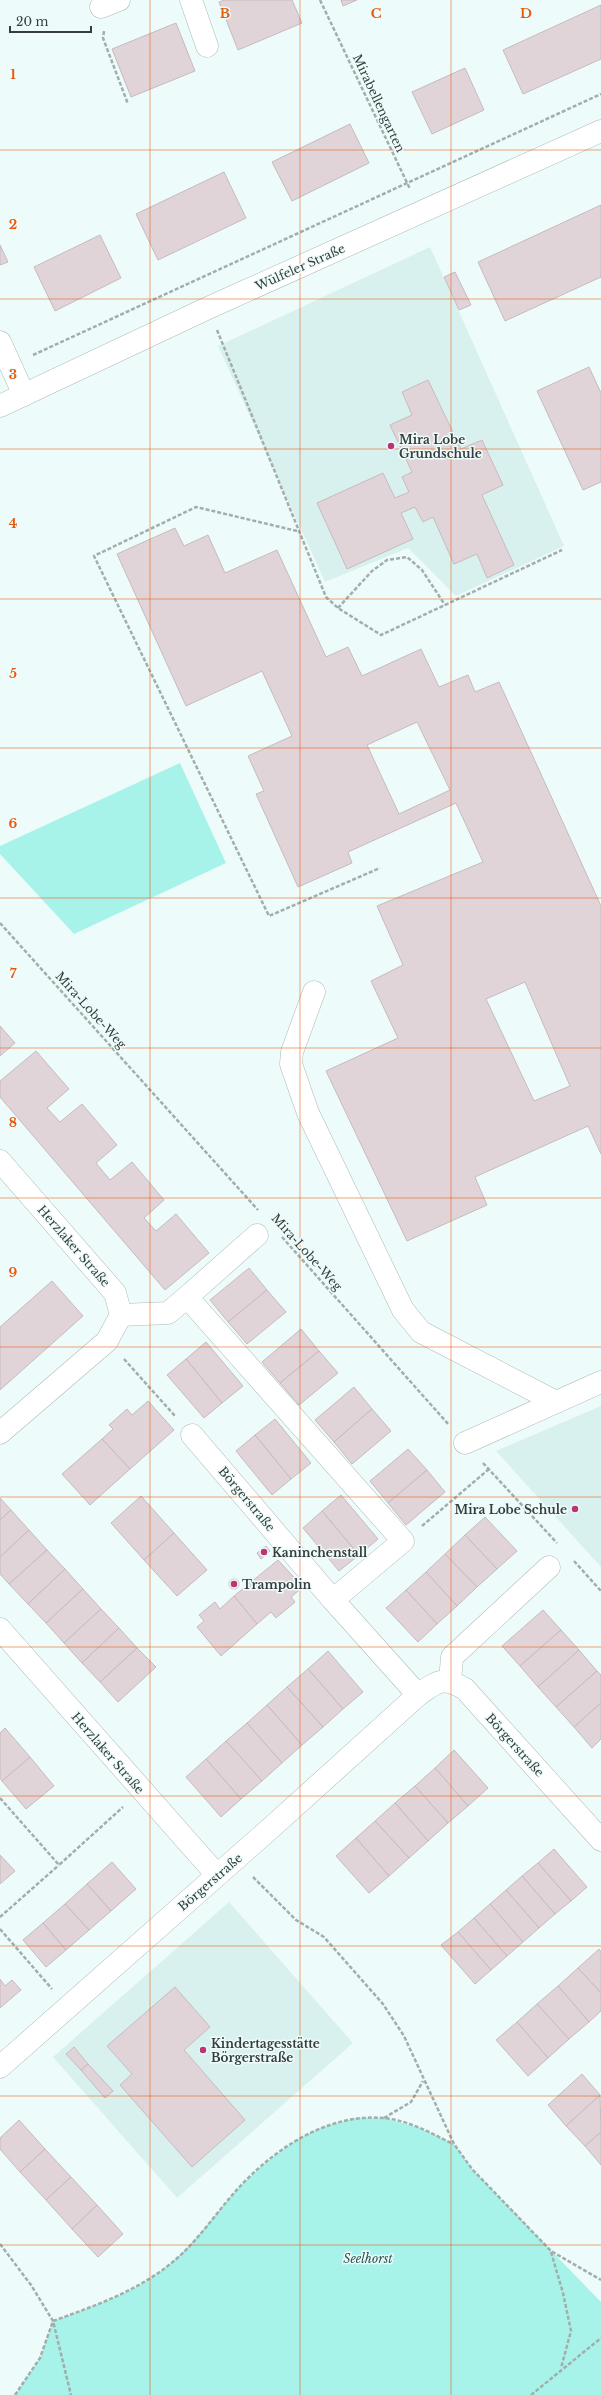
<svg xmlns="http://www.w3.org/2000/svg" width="601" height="2395" font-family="'Libre Baskerville',serif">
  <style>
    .built { fill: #d9f1ee }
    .green { fill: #a8f3e9 }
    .building { fill: #e1d4d8; stroke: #c7babe; fill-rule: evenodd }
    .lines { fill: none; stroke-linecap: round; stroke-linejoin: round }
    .minor-casing { stroke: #acbab8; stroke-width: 23 }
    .major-casing { stroke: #acbab8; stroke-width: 23 }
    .path { stroke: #a2aeac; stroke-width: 2.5; stroke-dasharray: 4 2; stroke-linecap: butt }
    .minor { stroke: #fff; stroke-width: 22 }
    .major { stroke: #fff; stroke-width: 22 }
    .grid { fill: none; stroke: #e8590c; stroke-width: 1; stroke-opacity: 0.55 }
    .poi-dot { fill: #bc3474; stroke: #edfcfa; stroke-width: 1.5 }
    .labels { text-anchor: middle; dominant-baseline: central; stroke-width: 3; stroke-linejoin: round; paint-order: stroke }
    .street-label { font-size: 12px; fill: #373d3c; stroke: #edfcfa }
    .poi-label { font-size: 12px; font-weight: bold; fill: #373d3c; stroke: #edfcfa; text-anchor: start }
    .park-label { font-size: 12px; font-style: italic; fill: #295651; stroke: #edfcfa }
    .grid-label { font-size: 13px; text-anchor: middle; font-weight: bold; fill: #e8590c; stroke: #edfcfa; stroke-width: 3; stroke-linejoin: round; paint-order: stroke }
  </style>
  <rect width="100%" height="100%" fill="#edfcfa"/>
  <g class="built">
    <polygon points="430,247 564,546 456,596 408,548 325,582 218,346"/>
    <polygon points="601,1406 601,1567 496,1451"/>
    <polygon points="229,1902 353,2043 177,2198 53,2057"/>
  </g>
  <g class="green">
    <polygon points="180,763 226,863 74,934 0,854 0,846"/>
    <path d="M355,2118h29l36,10 34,16 18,25 129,133v93h-586l25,-37 13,-37c41,-15 83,-28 117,-57 25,-21 43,-48 65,-72 23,-24 50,-47 79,-61 13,-6 28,-9 41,-13z"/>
  </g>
  <g class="building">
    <polygon points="225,0 292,0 302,23 238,50 219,2"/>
    <polygon points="341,0 357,0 343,6"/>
    <polygon points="601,5 601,59 523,94 503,50"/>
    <polygon points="176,23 195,71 131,97 112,49"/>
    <polygon points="465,68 484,110 432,134 412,92"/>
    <polygon points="350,124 369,163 292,201 272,162"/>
    <polygon points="224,172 246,218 158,260 136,214"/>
    <polygon points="601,205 601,277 505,321 478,262"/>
    <polygon points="100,235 121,278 55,311 34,267"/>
    <polygon points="0,245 8,262 0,265"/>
    <polygon points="455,272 471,305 459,310 444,277"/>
    <polygon points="589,367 601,393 601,482 583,490 537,391"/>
    <polygon points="428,380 461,449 482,440 503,485 482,495 514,565 487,578 477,554 454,564 433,517 423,522 415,507 401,513 413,539 347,569 317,503 383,473 395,498 409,492 402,477 412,472 390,425 412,415 402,392"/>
    <path d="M175,528l9,18 24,-11 17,38 52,-23 49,107 22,-10 14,29 59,-27 18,38 29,-12 7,17 24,-10 102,224v248l-13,-28 -113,51 12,28 -80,36 -81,-170 72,-33 -27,-57 32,-16 -26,-59 106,-44 -27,-59 -108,49 4,11 -54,24 -42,-93 8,-3 -16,-35 44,-20 -30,-65 -76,35 -69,-152zM417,722l33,68 -51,24 -32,-69zM525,982l45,104 -36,15 -48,-102z"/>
    <polygon points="0,1026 15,1043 0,1056"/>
    <polygon points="36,1051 69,1089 47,1108 60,1122 82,1104 117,1145 96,1163 110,1180 132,1162 164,1200 144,1218 156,1231 176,1214 209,1253 165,1290 0,1097 0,1081"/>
    <polygon points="249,1268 267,1290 228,1322 210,1300"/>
    <polygon points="52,1281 83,1316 0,1390 0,1327"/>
    <polygon points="267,1290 286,1312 247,1344 228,1322"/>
    <polygon points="301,1329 319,1351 280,1383 262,1362"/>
    <polygon points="206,1342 243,1386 222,1403 186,1359"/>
    <polygon points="319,1351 338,1373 299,1405 280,1383"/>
    <polygon points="186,1359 222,1403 204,1418 167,1375"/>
    <polygon points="354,1387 372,1409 334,1442 315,1420"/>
    <polygon points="148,1401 174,1430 130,1469 102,1439 113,1429 109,1425 127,1409 132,1415"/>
    <polygon points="372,1409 391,1431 352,1464 334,1442"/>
    <polygon points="275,1419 311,1463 291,1479 255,1435"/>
    <polygon points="255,1435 291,1479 272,1495 236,1451"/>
    <polygon points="102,1439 130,1469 90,1505 62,1474"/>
    <polygon points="408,1449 427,1470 388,1503 370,1481"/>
    <polygon points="427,1470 445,1492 406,1525 388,1503"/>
    <polygon points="341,1495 378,1539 359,1555 322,1511"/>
    <polygon points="141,1496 174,1533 144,1560 111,1523"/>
    <polygon points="0,1498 11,1510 0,1520"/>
    <polygon points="11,1510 29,1530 0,1557 0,1520"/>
    <polygon points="322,1511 359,1555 339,1571 303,1528"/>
    <polygon points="485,1517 517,1551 497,1569 465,1535"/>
    <polygon points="29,1530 47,1550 9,1584 0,1574 0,1557"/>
    <polygon points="174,1533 207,1570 177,1596 144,1560"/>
    <polygon points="465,1535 497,1569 477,1587 445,1554"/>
    <polygon points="266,1546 270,1551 261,1559 257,1553"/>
    <polygon points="47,1550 65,1569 28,1604 9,1584"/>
    <polygon points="445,1554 477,1587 457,1606 426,1572"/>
    <polygon points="278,1560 303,1587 291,1597 295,1602 276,1618 271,1612 257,1624 234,1596"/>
    <polygon points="65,1569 83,1589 46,1623 28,1604"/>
    <polygon points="426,1572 457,1606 437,1624 406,1590"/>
    <circle cx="234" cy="1584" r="5"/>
    <polygon points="83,1589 101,1609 64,1643 46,1623"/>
    <polygon points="406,1590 437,1624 418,1642 386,1608"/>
    <polygon points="234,1596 257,1624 221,1656 197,1627 204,1621 199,1615 215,1602 220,1609"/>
    <polygon points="101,1609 119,1628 82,1663 64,1643"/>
    <polygon points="543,1610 561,1630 520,1666 502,1646"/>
    <polygon points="119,1628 137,1648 100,1682 82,1663"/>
    <polygon points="561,1630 579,1650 538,1687 520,1666"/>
    <polygon points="137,1648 156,1667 118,1702 100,1682"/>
    <polygon points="579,1650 597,1671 556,1707 538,1687"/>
    <polygon points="328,1651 363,1692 343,1709 308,1669"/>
    <polygon points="308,1669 343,1709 323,1727 287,1687"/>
    <polygon points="597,1671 601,1675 601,1703 574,1727 556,1707"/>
    <polygon points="287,1687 323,1727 302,1745 267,1705"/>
    <polygon points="601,1703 601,1739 592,1748 574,1727"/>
    <polygon points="267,1705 302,1745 282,1763 247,1723"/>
    <polygon points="247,1723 282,1763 262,1781 226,1741"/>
    <polygon points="5,1728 30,1757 2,1781 0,1778 0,1733"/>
    <polygon points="226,1741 262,1781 241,1799 206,1759"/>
    <polygon points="454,1750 488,1788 468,1806 435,1768"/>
    <polygon points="30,1757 54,1786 26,1809 2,1781"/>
    <polygon points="206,1759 241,1799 221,1817 186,1777"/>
    <polygon points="435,1768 468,1806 448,1823 415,1786"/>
    <polygon points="415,1786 448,1823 428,1841 395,1803"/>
    <polygon points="395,1803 428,1841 409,1858 375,1821"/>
    <polygon points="375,1821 409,1858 389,1876 356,1838"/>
    <polygon points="356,1838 389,1876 369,1893 336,1856"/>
    <polygon points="554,1849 587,1887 571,1901 538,1863"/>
    <polygon points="0,1855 15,1871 0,1884"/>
    <polygon points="112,1862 136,1889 111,1911 87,1884"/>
    <polygon points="538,1863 571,1901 555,1914 522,1876"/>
    <polygon points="522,1876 555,1914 539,1928 506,1890"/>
    <polygon points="87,1884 111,1911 89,1930 65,1904"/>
    <polygon points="506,1890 539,1928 523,1942 490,1904"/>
    <polygon points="65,1904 89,1930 66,1950 43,1923"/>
    <polygon points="490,1904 523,1942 507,1956 474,1918"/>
    <polygon points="474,1918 507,1956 491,1970 458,1932"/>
    <polygon points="43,1923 66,1950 46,1967 23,1940"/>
    <polygon points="458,1932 491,1970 475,1984 441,1945"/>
    <polygon points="599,1949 601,1952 601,1993 578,1968"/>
    <polygon points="578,1968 601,1993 601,2011 589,2022 558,1986"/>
    <polygon points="0,1979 5,1986 12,1980 21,1990 0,2008"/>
    <polygon points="558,1986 589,2022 569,2039 537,2004"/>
    <polygon points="175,1987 210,2027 184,2050 245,2120 192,2167 120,2085 132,2074 107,2046"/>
    <polygon points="537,2004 569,2039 548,2058 517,2022"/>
    <polygon points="517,2022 548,2058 528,2076 496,2040"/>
    <polygon points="74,2047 88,2064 81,2070 66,2054"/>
    <polygon points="88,2064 113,2091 105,2098 81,2070"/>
    <polygon points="582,2074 600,2095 566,2126 548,2105"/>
    <polygon points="600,2095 601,2132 585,2146 566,2126"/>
    <polygon points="19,2120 45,2149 20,2172 0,2149 0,2138"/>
    <polygon points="601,2132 601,2165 585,2146"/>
    <polygon points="45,2149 71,2177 46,2200 20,2172"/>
    <polygon points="71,2177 97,2205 72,2229 46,2200"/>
    <polygon points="97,2205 123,2234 98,2257 72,2229"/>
  </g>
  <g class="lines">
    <defs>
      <g id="minor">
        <polyline points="191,0 207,46"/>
        <polyline points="101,7 119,0"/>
        <polyline points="0,342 24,395"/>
        <polyline points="314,992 292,1052 291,1064 308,1113 403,1310 421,1332 556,1402"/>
        <polyline points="0,1161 115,1293 121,1315 107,1341 0,1433"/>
        <polyline points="187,1297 257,1235"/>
        <polyline points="121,1315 168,1313 187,1297 403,1541 333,1600"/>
        <polyline points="192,1435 333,1600 418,1695"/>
        <polyline points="465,1443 601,1382"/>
        <polyline points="0,1629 217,1875"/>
        <polyline points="450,1681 452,1657 549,1567"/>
        <path d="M0,2067l273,-241 145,-131c20,-14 25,-19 47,-6l136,151"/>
      </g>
      <polyline id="major" points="0,406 208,308 601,131"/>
    </defs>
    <use href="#minor" class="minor-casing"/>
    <use href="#major" class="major-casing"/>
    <g class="path">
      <polyline points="320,0 410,189"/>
      <polyline points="104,31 103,38 128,104"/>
      <polyline points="217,330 326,597 338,608 381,635 562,550"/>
      <polyline points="33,355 601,94"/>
      <polyline points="297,531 196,507 94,556 269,916 380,868"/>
      <polyline points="338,608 372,571 387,560 407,557 422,570 445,605"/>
      <polyline points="0,923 258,1210"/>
      <polyline points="282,1237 449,1425"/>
      <polyline points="124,1359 175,1416"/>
      <polyline points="483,1463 557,1543"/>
      <polyline points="422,1526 489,1469"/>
      <polyline points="574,1561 601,1591"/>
      <polyline points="0,1798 59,1865 123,1807"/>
      <polyline points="253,1877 296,1920 324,1937 383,2004 404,2036 454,2144 472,2169 551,2251 601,2280"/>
      <polyline points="0,1917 59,1865"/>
      <polyline points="0,1929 52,1989"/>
      <polyline points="384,2118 411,2102 423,2081"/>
      <polyline points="0,2244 31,2285 53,2321 71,2395"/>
      <polyline points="551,2252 563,2293 571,2331 561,2368"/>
      <path d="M15,2395l25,-37 13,-37c41,-15 82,-29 116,-56 26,-20 44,-48 65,-72 36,-41 91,-80 149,-75 25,2 48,15 70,26"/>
      <polyline points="531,2395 601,2338"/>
    </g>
    <use href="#minor" class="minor"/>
    <use href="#major" class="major"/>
  </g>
  <path class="grid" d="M150,0v2395M300,0v2395M451,0v2395M0,150h601M0,299h601M0,449h601M0,599h601M0,748h601M0,898h601M0,1048h601M0,1198h601M0,1347h601M0,1497h601M0,1647h601M0,1796h601M0,1946h601M0,2096h601M0,2245h601"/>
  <g class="poi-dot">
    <circle cx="391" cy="446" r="4"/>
    <circle cx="575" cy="1509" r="4"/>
    <circle cx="264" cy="1552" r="4"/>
    <circle cx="234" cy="1584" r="4"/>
    <circle cx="203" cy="2050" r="4"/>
  </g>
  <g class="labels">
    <g class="street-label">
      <text transform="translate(379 103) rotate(65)">Mirabellengarten</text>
      <text transform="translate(300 267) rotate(-24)">Wülfeler Straße</text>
      <text transform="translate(91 1010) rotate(48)">Mira-Lobe-Weg</text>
      <text transform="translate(74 1246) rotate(49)">Herzlaker Straße</text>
      <text transform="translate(307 1252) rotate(48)">Mira-Lobe-Weg</text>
      <text transform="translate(247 1499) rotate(50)">Börgerstraße</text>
      <text transform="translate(515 1745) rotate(48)">Börgerstraße</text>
      <text transform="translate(108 1753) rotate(49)">Herzlaker Straße</text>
      <text transform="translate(210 1882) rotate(-41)">Börgerstraße</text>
    </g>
    <g class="poi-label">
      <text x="399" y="439">Mira Lobe<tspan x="399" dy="14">Grundschule</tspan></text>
      <text x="567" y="1509" text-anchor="end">Mira Lobe Schule</text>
      <text x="272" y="1552">Kaninchenstall</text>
      <text x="242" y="1584">Trampolin</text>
      <text x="211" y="2043">Kindertagesstätte<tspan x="211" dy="14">Börgerstraße</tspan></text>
    </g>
    <g class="park-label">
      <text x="368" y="2258">Seelhorst</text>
    </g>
  </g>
  <g class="grid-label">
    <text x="225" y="18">B</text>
    <text x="376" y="18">C</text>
    <text x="526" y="18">D</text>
    <text x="13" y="79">1</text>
    <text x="13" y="229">2</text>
    <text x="13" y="379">3</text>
    <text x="13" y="528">4</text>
    <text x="13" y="678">5</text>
    <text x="13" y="828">6</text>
    <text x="13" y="978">7</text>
    <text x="13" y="1127">8</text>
    <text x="13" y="1277">9</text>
  </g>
  <path d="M10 26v6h81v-6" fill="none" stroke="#373d3c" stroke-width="2"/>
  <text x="16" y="26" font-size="12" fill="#373d3c" stroke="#edfcfa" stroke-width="3" paint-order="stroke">20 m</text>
</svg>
